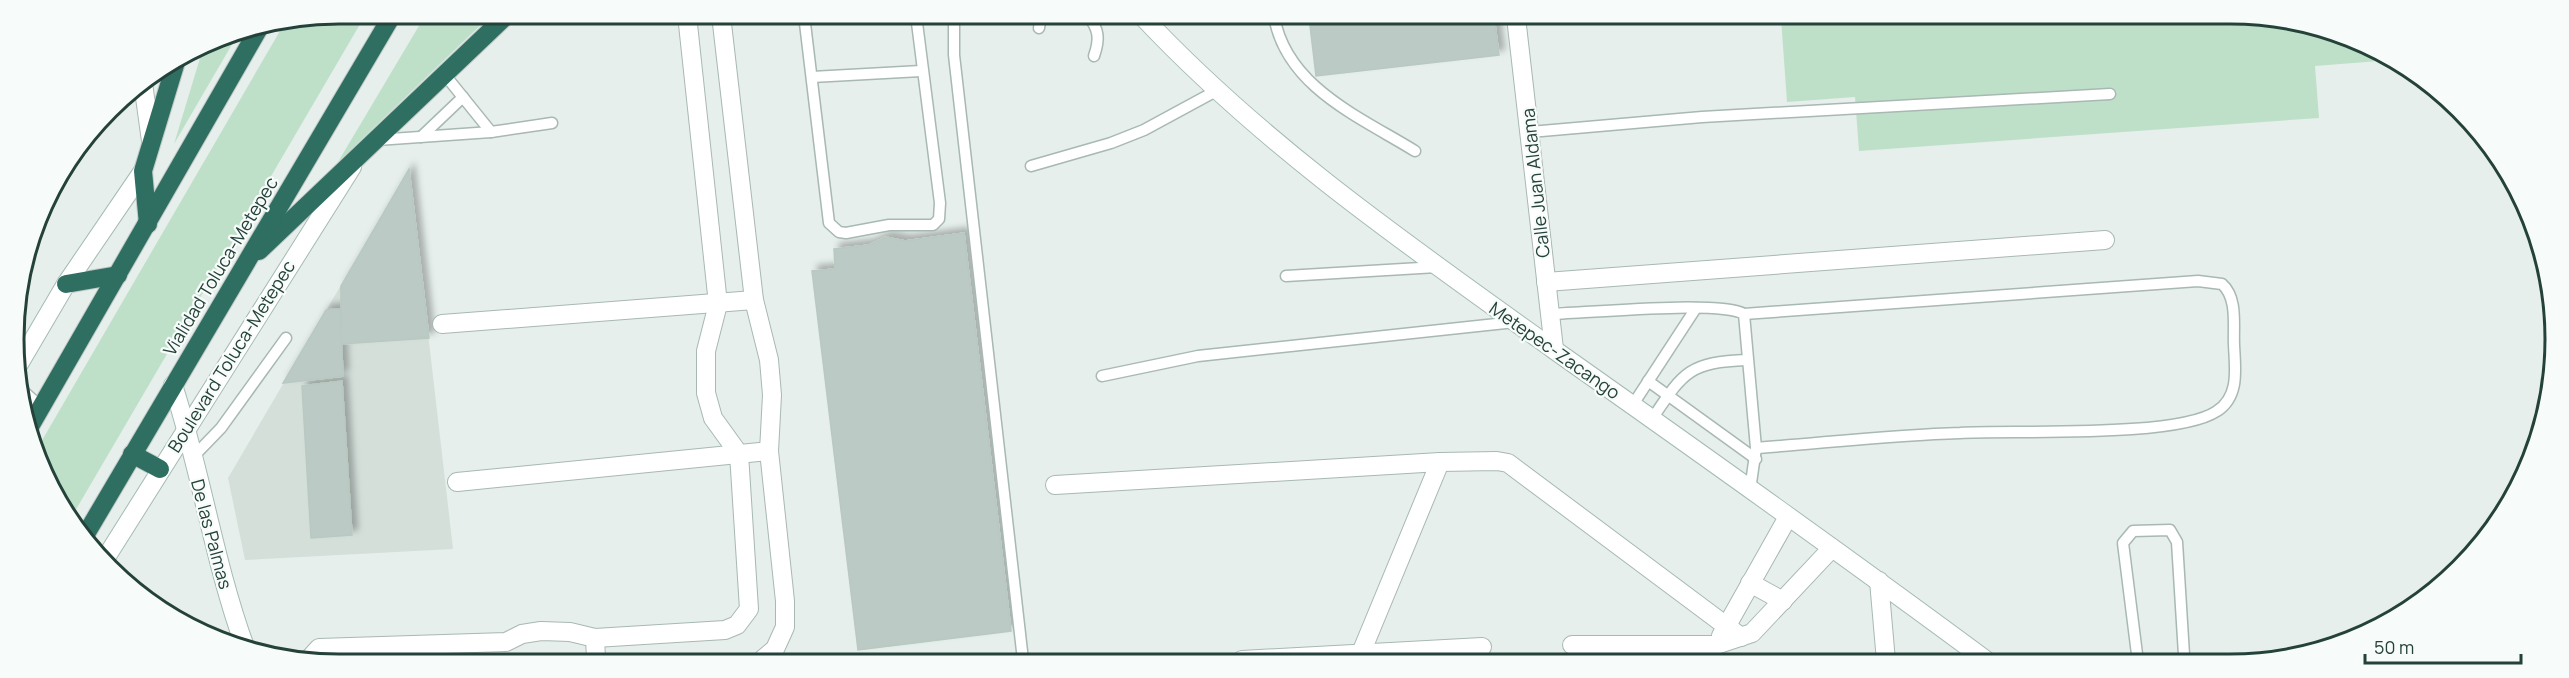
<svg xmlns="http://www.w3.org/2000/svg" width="2569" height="678" font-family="Manrope,sans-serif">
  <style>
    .built { fill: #d4dfda }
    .green { fill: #bfe0c8 }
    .building { fill: #bbcac4; stroke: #b8c9c2; stroke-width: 1.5; filter: url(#shadow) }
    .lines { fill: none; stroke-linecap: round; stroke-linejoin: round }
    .lane-casing { stroke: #a8b8b2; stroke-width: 13 }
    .street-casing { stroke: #a8b8b2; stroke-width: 20 }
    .secondary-casing { stroke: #a4bbb3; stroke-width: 20 }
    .highway-casing { stroke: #c2cac8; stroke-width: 20 }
    .lane { stroke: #fff; stroke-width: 10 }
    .street { stroke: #fff; stroke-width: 18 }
    .secondary { stroke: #fff; stroke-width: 18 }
    .highway { stroke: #2f6f62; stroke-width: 18 }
    .labels { text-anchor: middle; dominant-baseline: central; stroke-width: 4.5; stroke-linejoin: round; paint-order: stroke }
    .street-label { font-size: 18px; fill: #24423a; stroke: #f7fbf9 }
    .rim { fill: none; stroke: #24423a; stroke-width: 3 }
  </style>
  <defs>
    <filter id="shadow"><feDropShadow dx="5.5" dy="-5.5" stdDeviation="3" flood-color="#0004"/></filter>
  </defs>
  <rect width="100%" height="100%" fill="#e6efeb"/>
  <polygon class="built" points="409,169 453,549 245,560 228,478"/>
  <g class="green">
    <polygon points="339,14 366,14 71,518 37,449 284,24"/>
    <polygon points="426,14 492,14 338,162"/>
    <polygon points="1781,18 2293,20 2392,60 2315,66 2319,118 1859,151 1855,97 1787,102"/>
    <polygon points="238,34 174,144 204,45 215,38"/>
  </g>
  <g class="building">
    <polygon points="1309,17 1494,17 1499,55 1316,76"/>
    <polygon points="409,169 429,338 341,344 341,286"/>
    <polygon points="964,233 1011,631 858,650 812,271 835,269 834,249 869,245 886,237 905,241"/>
    <polygon points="340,309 343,376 283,383 326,310"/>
    <polygon points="342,381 352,535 311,538 302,386"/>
  </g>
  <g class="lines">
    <defs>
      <g id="lane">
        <polyline points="804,15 829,223 839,232 846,233 889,225 933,225 939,219 940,203 916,15"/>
        <polyline points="954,15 954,55 1023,660"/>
        <path d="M1088,16c11,13 12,23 6,40"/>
        <path d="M1274,16c12,71 86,101 141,135"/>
        <polyline points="1039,28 1041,16"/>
        <polyline points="445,75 491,132"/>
        <polyline points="812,77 921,71"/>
        <polyline points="1530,132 1702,117 2110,94"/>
        <polyline points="421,137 463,97"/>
        <polyline points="377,140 491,132 552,123"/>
        <polyline points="1031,166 1111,143 1144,130 1216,91"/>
        <polyline points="1286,276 1437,267"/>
        <path d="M1550,314c35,-1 170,-14 194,0l12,134 -6,42"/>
        <path d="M1744,314l454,-33 24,3c16,14 11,42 12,61 1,23 6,51 -17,66 -39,27 -203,19 -257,22 -68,2 -136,10 -204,15"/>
        <polyline points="1102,376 1198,356 1515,322"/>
        <polyline points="1648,381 1756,459"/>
        <polyline points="21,389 41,407"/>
        <polyline points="1632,406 1696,308"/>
        <path d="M1652,419c31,-46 36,-57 95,-59"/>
        <polyline points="192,458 221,428 286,338"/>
        <polyline points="2138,662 2123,543 2133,531 2170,530 2177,542 2184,655 2181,662"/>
      </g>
      <g id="street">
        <polyline points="721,15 754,300 769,360 772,395 769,451 785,601 785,627 775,649 763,659"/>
        <polyline points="1516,17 1554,349"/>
        <polyline points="143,83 151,141"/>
        <polyline points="1546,282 2105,240"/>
        <polyline points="442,324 754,300"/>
        <polyline points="457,482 769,451"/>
        <polyline points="1055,485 1440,462 1497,461 1508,463 1741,637"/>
        <polyline points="1879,581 1886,661"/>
        <polyline points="1750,583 1783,601"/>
        <polyline points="1721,636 1788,517"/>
        <polyline points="595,638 596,659"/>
        <polyline points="1572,645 1716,645 1752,633 1832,548"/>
        <polyline points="1361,653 1440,462"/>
        <polyline points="310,658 319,648 506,642 522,634 541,631 570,632 595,638 725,630 737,625 749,609 739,454 713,418 706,393 706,351 718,304 687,15"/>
        <polyline points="1242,660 1482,647"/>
      </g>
      <g id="secondary">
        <path d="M1142,16c121,129 267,230 411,333 146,103 291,206 434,312"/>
        <polyline points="19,364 66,284 143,171"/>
        <path d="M173,385c28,86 41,177 72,262"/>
        <polyline points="105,559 352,167"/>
      </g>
      <g id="highway">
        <polyline points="148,224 143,171 176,62"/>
        <polyline points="259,251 508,14"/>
        <polyline points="66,284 118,275"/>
        <polyline points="28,430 258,30"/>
        <polyline points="132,454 160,469"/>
        <polyline points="83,539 393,14"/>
      </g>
    </defs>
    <use href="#lane" class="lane-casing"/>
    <use href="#street" class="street-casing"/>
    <use href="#secondary" class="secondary-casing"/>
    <use href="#highway" class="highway-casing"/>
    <use href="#lane" class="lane"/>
    <use href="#street" class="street"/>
    <use href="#secondary" class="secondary"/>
    <use href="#highway" class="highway"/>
  </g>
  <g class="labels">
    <g class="street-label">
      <text transform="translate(1535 183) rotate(-96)">Calle Juan Aldama</text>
      <text transform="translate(220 266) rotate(-59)">Vialidad Toluca-Metepec</text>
      <text transform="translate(1555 350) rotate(35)">Metepec-Zacango</text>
      <text transform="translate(231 356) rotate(-58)">Boulevard Toluca-Metepec</text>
      <text transform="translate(212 534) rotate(75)">De las Palmas</text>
    </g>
  </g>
  <path d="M0 0H2569V678H0ZM339 24H2230A315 315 0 0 1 2545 339V339A315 315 0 0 1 2230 654H339A315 315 0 0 1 24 339V339A315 315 0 0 1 339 24Z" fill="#f7fbf9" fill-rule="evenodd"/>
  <path class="rim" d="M339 24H2230A315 315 0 0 1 2545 339V339A315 315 0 0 1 2230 654H339A315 315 0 0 1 24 339V339A315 315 0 0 1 339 24Z"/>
  <path d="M2365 654v9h156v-9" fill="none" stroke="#24423a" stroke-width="3"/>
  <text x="2374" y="654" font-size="18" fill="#24423a" stroke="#f7fbf9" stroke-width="4.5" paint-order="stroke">50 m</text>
</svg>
